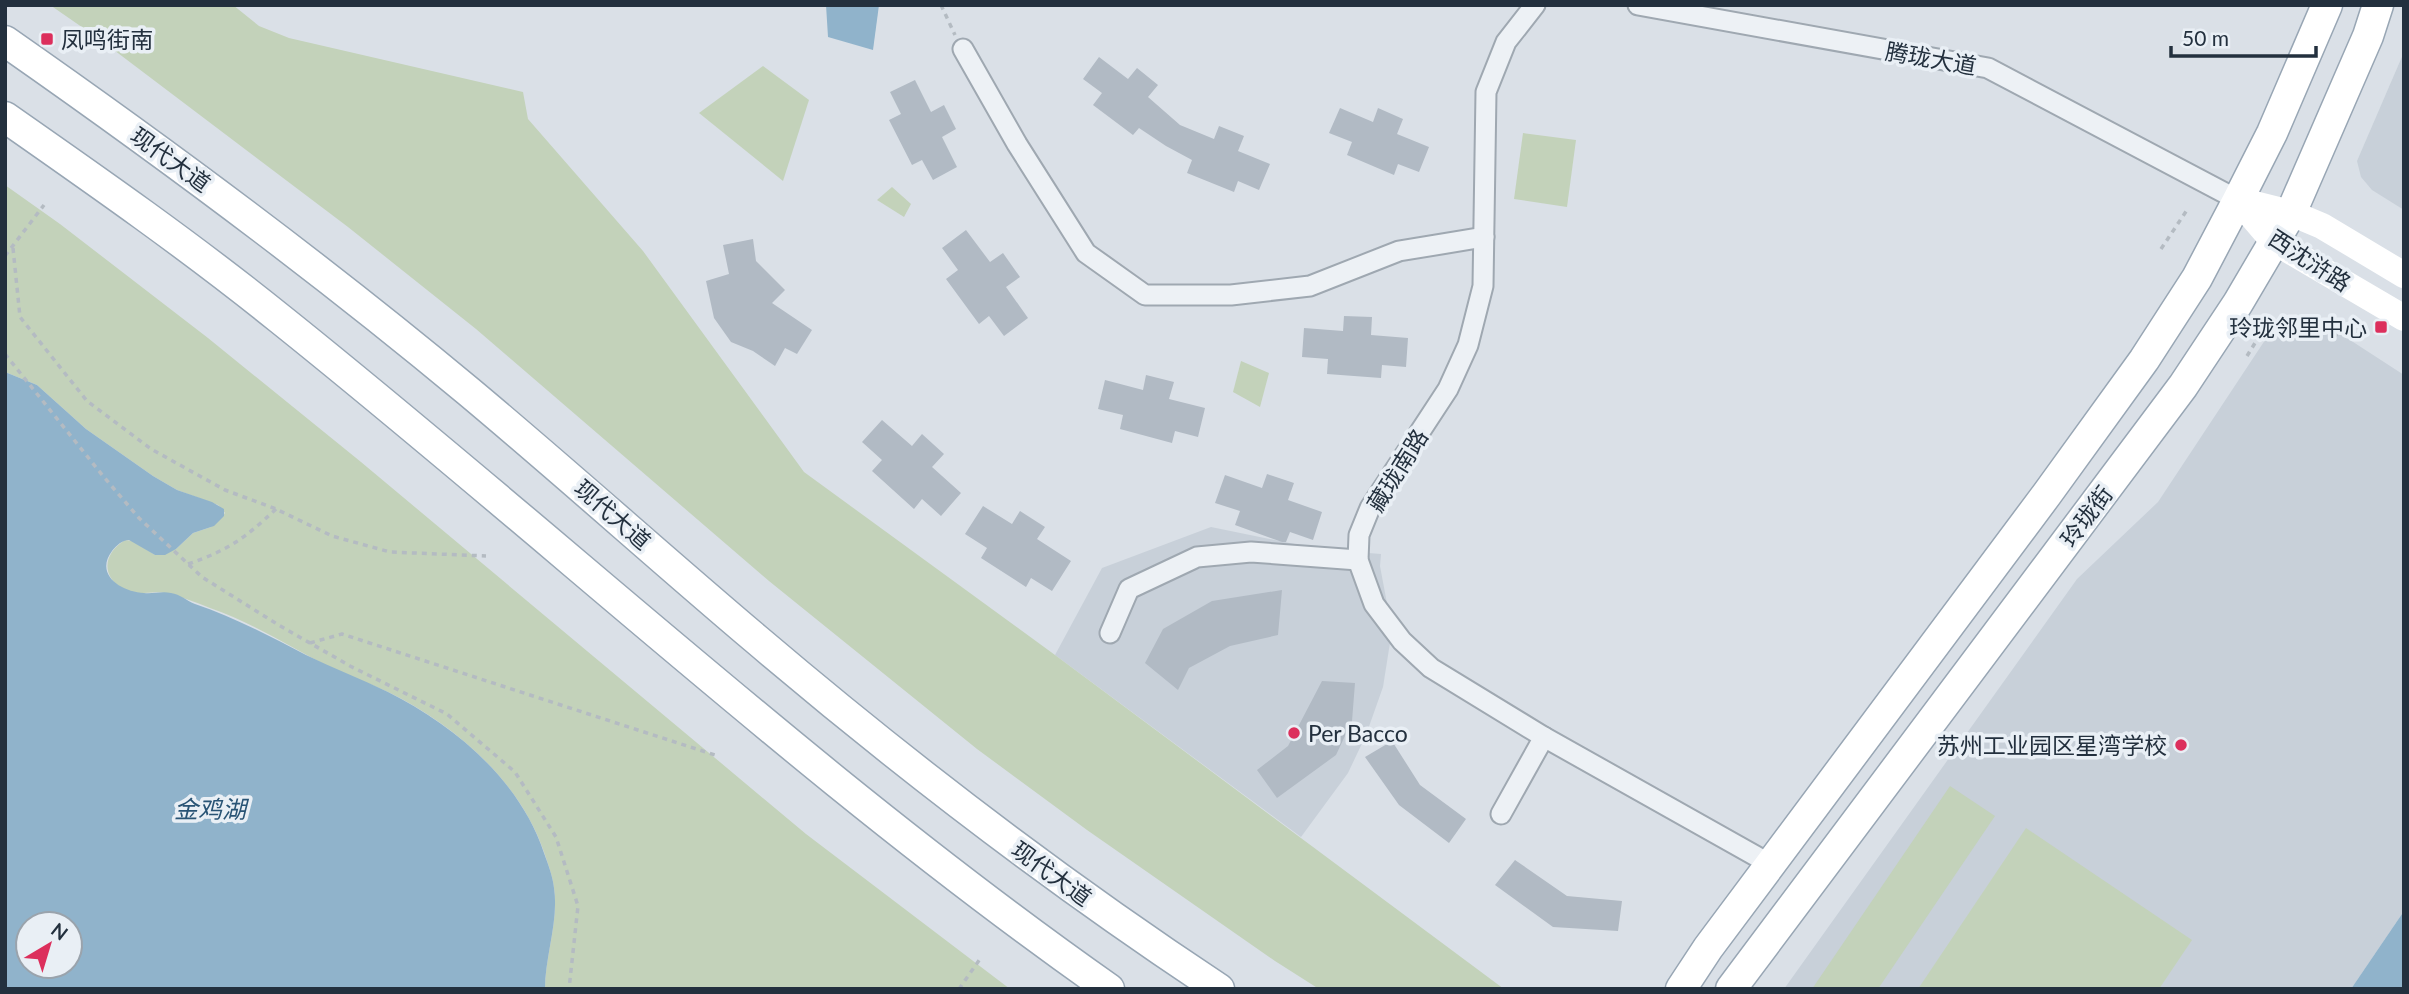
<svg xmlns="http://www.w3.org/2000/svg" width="2409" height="994" font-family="Lato,'Noto Sans SC',sans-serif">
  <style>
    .built { fill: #c8d0d9 }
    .green { fill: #c3d2ba }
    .water { fill: #90b3cb; fill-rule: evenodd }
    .building { fill: #b1bac4 }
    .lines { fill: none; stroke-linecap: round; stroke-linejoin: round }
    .street-casing { stroke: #9fa8b1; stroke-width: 23 }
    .primary-casing { stroke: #98a6b4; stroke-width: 33 }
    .path { stroke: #b4bbc2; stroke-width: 3.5; stroke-dasharray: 5 5; stroke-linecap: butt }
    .street { stroke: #edf1f5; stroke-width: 19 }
    .secondary { stroke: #fff; stroke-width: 26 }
    .primary { stroke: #fff; stroke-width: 30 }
    .poi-dot { fill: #dc2f5c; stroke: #e9eff5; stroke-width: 2.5 }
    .labels { text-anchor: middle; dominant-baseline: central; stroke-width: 7; stroke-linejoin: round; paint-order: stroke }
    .poi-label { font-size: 23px; fill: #23303e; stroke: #e9eff5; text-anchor: start }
    .street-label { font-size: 23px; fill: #23303e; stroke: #e9eff5 }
    .water-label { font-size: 24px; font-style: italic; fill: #295475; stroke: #e9eff5 }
  </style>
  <rect width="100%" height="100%" fill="#dae0e7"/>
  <g class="built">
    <polygon points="2404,52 2404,210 2372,190 2361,177 2357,161"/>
    <polygon points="2275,325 2330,327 2404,375 2404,911 2351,989 1784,989 2077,579 2158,502"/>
    <polygon points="1211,527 1319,549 1381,554 1380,566 1392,630 1383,687 1366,735 1348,773 1301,837 1055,655 1102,568"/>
  </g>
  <g class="green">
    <polygon points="50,5 233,5 259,26 289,38 523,92 528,119 643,251 804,472 1055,655 1504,989 1319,989 1275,961 1087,830 977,749 769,581 476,329 348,227 102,41"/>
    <polygon points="763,66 809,100 783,181 699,113"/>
    <polygon points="1523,133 1576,140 1567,207 1514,199"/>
    <path d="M5,185l55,39 148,114 153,124 445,372 204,155h-465c0,-33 14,-68 9,-101 -1,-11 -6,-24 -10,-36 -24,-71 -90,-128 -156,-160 -19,-9 -40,-16 -59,-25 -39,-20 -78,-45 -119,-59 -15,-6 -30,-12 -45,-15 -14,-3 -29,4 -42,-4 -23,-14 -19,-36 2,-49l8,1 22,14 21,-6 17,-16 18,-6 14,-14 -7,-8 -41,-15 -24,-14 -67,-47 -49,-44 -32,-13z"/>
    <polygon points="892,187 911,204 904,217 877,200"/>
    <polygon points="1241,361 1269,373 1260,407 1233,392"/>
    <polygon points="1950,786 1995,816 1878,989 1812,989"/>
    <polygon points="2026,828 2192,940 2159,989 1918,989"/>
  </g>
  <g class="water">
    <polygon points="826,5 879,5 873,50 828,37"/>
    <path d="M5,372l32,13 49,44 67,47 24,14 35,12 12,7v7l-10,10 -21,7 -17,16 -11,6h-10l-26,-15c-7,0 -12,5 -17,11 -18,24 10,41 32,42 9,1 18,-2 27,0 9,1 16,8 24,11 38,13 75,32 111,51 27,13 55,24 82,37 66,33 132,88 156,161 4,11 9,24 10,35 5,33 -9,68 -9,101h-540zM28,924h42v42h-42z"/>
    <polygon points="2404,911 2404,989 2351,989"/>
  </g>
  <g class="building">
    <polygon points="1099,57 1128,79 1137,68 1158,85 1148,97 1180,125 1214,139 1219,126 1244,136 1238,151 1270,164 1259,190 1238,181 1234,192 1187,173 1192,160 1166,146 1139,128 1133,135 1093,105 1102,93 1083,79"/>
    <polygon points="915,80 931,112 944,105 956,129 942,137 957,167 933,180 922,160 912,165 889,120 901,114 890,92"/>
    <polygon points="1340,108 1373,122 1378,108 1403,119 1397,134 1429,147 1419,172 1398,164 1394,175 1347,155 1352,142 1329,133"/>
    <polygon points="966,230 990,262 1003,253 1020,277 1006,287 1028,318 1004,336 989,316 979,324 946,279 958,270 942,248"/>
    <polygon points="753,239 756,261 785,290 772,303 812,330 797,354 785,348 775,366 753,351 731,342 714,318 706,281 729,274 723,245"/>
    <polygon points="1344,316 1372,317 1371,335 1408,338 1406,367 1382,365 1381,378 1327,374 1328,359 1302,357 1304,328 1343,331"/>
    <polygon points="1146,375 1174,382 1169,399 1205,408 1198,437 1175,431 1172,443 1120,429 1123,415 1098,409 1105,380 1143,390"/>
    <polygon points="882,420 912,446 922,434 944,454 932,467 961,493 941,516 922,499 914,509 872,471 882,460 862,442"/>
    <polygon points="1267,474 1294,483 1288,500 1322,512 1313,540 1290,532 1286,542 1282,542 1235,525 1240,511 1215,503 1225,475 1262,488"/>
    <polygon points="983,506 1012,524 1020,511 1045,527 1037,539 1071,561 1052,591 1031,578 1026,587 981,558 987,548 965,534"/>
    <polygon points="1282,590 1278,635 1230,646 1189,668 1178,690 1145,663 1163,629 1212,601"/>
    <polygon points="1322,681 1355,683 1352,721 1336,755 1277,798 1257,770 1288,746"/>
    <polygon points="1392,741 1420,785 1466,819 1449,843 1399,805 1365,757"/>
    <polygon points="1515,860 1567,896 1622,901 1618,931 1553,927 1495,885"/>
  </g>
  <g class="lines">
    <defs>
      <g id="street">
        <polyline points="1535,5 1506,42 1486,92 1483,286 1468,345 1448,389 1370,508 1359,535 1358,560 1374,604 1402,641 1431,668 1544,737 1770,864"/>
        <polyline points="1638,5 1988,68 2238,200"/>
        <polyline points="963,49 1017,144 1086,253 1145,295 1231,295 1310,286 1399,251 1484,237"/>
        <polyline points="1110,633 1129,589 1197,557 1251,552 1358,560"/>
        <polyline points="1501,814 1544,737"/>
      </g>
      <g id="primary">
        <path d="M5,41c159,111 314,226 463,350 97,81 191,166 288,248 147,125 301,243 463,350"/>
        <path d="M5,117c93,65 186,130 274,201 278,222 538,466 830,671"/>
        <polyline points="1681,989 1708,948 2047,494 2144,360 2197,278 2238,200 2272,133 2327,5"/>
        <polyline points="1731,989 2183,386 2238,303 2291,213 2368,36 2378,5"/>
      </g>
    </defs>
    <use href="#street" class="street-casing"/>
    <use href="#primary" class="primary-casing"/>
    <g class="path">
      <polyline points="941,5 955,35"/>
      <polyline points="13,248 20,317 87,401 151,449 225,490 276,509 332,536 390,552 486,556"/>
      <polyline points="2161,249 2187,210"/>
      <polyline points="5,256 44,205"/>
      <polyline points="2308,317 2338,336"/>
      <polyline points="5,354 103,476 139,518 202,577 277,624 350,666 447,714 515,772 556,837 578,906 569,989"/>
      <polyline points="2247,356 2271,317"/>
      <path d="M188,564c41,-14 57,-26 88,-55"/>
      <polyline points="310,643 342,634 718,756"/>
      <polyline points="959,989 980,959"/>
    </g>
    <use href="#street" class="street"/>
    <g class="secondary">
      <polyline points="2238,200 2273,241 2404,318"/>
      <polyline points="2238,200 2291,213 2322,226 2404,275"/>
    </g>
    <use href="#primary" class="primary"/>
  </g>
  <g class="poi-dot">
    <rect x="40" y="32" width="14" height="14" rx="3.5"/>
    <rect x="2374" y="320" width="14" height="14" rx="3.5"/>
    <circle cx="1294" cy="733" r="7"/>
    <circle cx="2181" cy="745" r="7"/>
  </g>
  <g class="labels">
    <g class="poi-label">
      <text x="61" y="39">凤鸣街南</text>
      <text x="2367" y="327" text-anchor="end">玲珑邻里中心</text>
      <text x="1308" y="733">Per Bacco</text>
      <text x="2167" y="745" text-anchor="end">苏州工业园区星湾学校</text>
    </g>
    <g class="street-label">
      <text transform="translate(1931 58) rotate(10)">腾珑大道</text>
      <text transform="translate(171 159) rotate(36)">现代大道</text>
      <text transform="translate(2310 260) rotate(33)">西沈浒路</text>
      <text transform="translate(1397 470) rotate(-58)">藏珑南路</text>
      <text transform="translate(613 514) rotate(41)">现代大道</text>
      <text transform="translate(2086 516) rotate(-53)">玲珑街</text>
      <text transform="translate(1052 873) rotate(36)">现代大道</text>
    </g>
    <g class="water-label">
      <text x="210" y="808">金鸡湖</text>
    </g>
  </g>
  <rect width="2409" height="994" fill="none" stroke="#23303e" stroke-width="14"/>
  <g transform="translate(49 945) rotate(38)"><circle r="33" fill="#e9eff5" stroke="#9aa3ac" stroke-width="2"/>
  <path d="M0-5L12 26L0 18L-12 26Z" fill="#dc2f5c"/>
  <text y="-10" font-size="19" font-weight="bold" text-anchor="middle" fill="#23303e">N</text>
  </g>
  <path d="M2171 46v10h145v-10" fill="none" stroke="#23303e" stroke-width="3.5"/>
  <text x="2182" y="46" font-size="21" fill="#23303e" stroke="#e9eff5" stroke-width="5" paint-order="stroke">50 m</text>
</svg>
